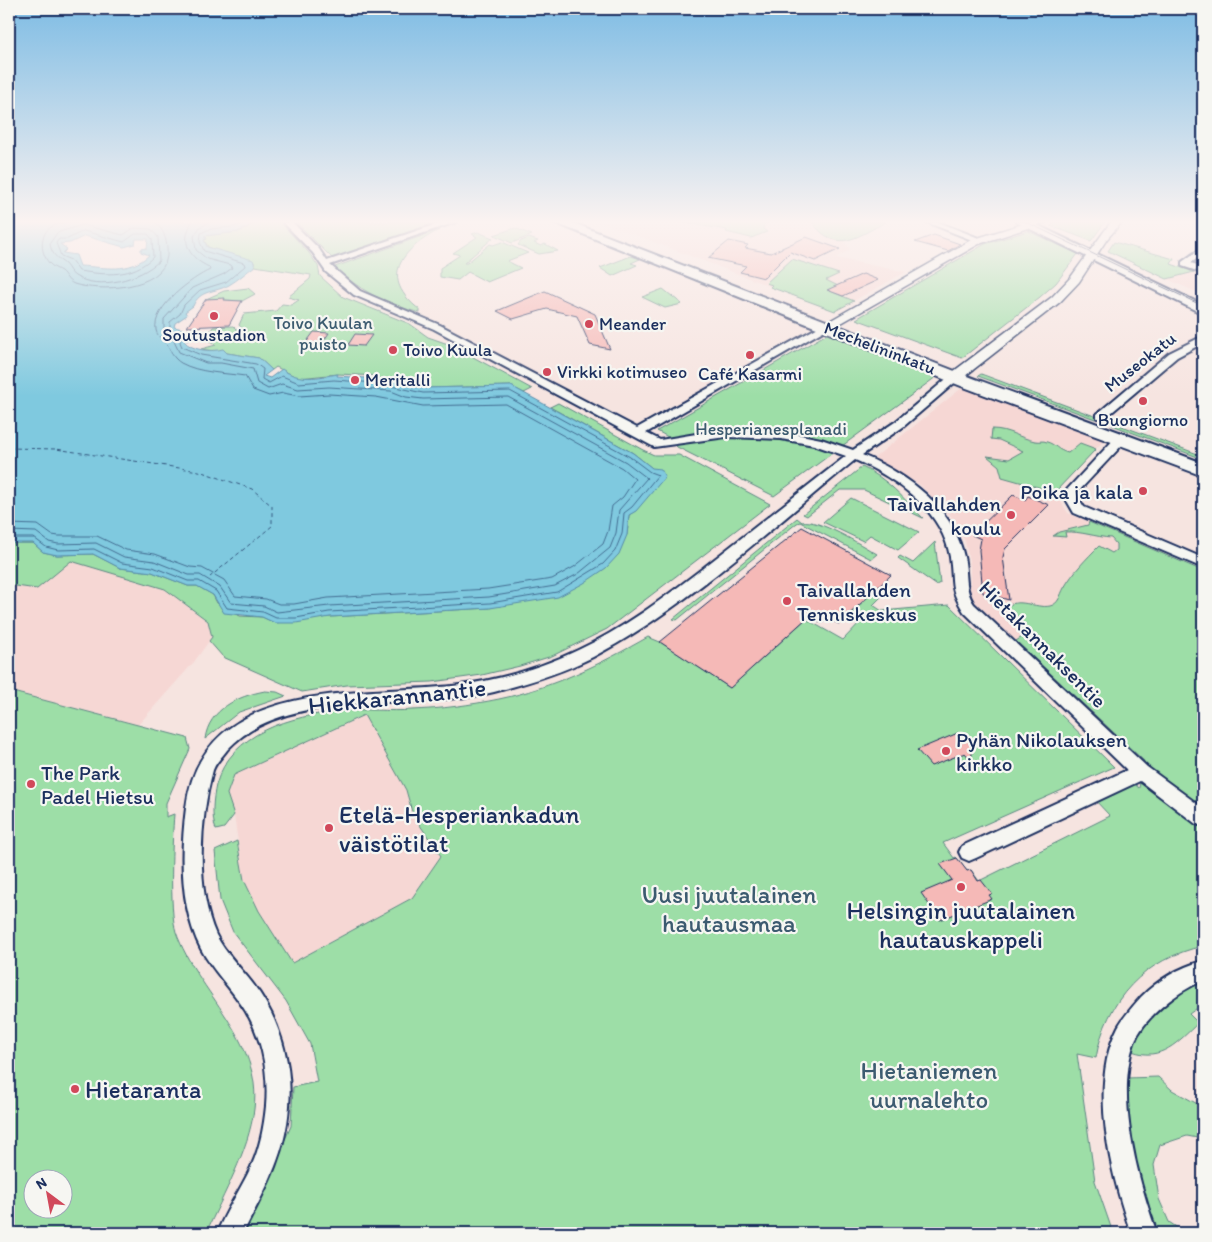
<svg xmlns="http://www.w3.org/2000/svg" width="1212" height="1242" font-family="Itim,sans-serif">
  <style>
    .built { fill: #f6d7d4 }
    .green { fill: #9ddea7; stroke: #5c8682; fill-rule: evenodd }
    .water { fill: #7fc9df; stroke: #578bab; fill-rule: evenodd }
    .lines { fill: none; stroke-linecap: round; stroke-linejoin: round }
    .shore { stroke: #436d92; stroke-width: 1 }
    .ferry { stroke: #34567e; stroke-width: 1; stroke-dasharray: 4 3; stroke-linecap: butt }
    .building { fill: #f5b9b7; stroke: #1b2f5e }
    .minor-casing { stroke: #1b2f5e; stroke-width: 4 }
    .tertiary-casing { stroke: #1b2f5e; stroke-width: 3 }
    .secondary-casing { stroke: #1b2f5e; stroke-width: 4 }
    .primary-casing { stroke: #1b2f5e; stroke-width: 4 }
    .minor { fill: #f6f6f2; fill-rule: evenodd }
    .tertiary { fill: #f6f6f2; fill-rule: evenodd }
    .secondary { fill: #f6f6f2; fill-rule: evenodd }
    .primary { fill: #f6f6f2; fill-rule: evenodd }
    .tram { stroke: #1b2f5e; stroke-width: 1 }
    .poi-dot { fill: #d1495b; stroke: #f6f6f2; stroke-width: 2 }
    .labels { text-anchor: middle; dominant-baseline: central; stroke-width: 4.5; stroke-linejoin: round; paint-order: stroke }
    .far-park-label { font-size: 18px; fill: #3c5b70; stroke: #f6f6f2 }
    .far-poi-label { font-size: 18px; fill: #1b2f5e; stroke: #f6f6f2; text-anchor: start }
    .far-street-label { font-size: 18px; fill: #1b2f5e; stroke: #f6f6f2 }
    .poi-label { font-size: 21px; fill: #1b2f5e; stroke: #f6f6f2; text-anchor: start }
    .street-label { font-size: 21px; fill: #1b2f5e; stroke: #f6f6f2 }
    .near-street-label { font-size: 25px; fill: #1b2f5e; stroke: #f6f6f2 }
    .near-poi-label { font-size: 25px; fill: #1b2f5e; stroke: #f6f6f2; text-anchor: start }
    .near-park-label { font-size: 25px; fill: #3c5b70; stroke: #f6f6f2 }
  </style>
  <rect width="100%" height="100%" fill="#f6e4e0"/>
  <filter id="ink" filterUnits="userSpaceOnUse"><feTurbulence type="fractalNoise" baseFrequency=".02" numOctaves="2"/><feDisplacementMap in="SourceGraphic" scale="10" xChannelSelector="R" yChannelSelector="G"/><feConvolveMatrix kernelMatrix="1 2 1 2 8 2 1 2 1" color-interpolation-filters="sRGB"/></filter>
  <g filter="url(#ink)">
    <g class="built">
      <polygon points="601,222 886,222 844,242 850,249 836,258 906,272 835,311"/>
      <polygon points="1194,272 1203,274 1203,295 1167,279"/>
      <polygon points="963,387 1104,440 1055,492 1068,513 1170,556 1124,616 1022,636 1016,641 975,602 970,593 970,566 965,541 951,516 920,485 874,458"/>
      <polygon points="71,560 165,589 208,621 212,637 194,662 138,725 9,691 9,585 37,589"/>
      <polygon points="365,715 406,790 413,815 442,856 412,898 292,963 259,911 244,880 234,816 227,794 234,775"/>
    </g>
    <g class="green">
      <polygon points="255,222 280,222 309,253 318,266 320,276 343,297 410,324 428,337 451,345 532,389 524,393 511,386 424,388 377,378 378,376 338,374 299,378 276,367 272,370 259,358 201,349 216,345 206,338 213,327 233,326 244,337 248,336 239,325 244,314 276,311 282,304 291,305 299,300 288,297 310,279 311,275 255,266 255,263 208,247 204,240 207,239 203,236 238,232 246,229 250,225 255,225"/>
      <polygon points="296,222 441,222 333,259"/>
      <polygon points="681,222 768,222 768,223 764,224 763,229 767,232 751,238 726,232 727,230"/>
      <path d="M812,222h74c-30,15 -49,33 -74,0z"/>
      <polygon points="1055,222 1105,222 1091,241 1051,226"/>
      <polygon points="515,228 532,235 512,243 494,235"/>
      <path d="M439,230c-38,20 -61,48 -19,80v3c-32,-9 -61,-22 -85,-46z"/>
      <polygon points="1028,231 1078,254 1056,283 1040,297 962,358 856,319 985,244"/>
      <polygon points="478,232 493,238 464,263 467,263 490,244 493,245 502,242 528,253 507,261 521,268 487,282 468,272 458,280 440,277 440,268 460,255 453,253 477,237 472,234"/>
      <polygon points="529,238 538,241 534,243 541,246 545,244 558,251 539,254 518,245 521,241"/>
      <polygon points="1114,242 1174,259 1171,264 1194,272 1167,279 1108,251"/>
      <polygon points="631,256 640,259 631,263 637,265 612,276 600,268"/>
      <polygon points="792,259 839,274 826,280 838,286 828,290 854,301 835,311 770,287 772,285 766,283"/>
      <polygon points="248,288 255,294 242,301 206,299 224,291"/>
      <polygon points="663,289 682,304 665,308 642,297"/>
      <polygon points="827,334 936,377 774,496 677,447 668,437 657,431"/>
      <polygon points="981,374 1097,417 1095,419 978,376"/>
      <path d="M558,403l85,47 11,5h25l91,49 -163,125 -55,27 -32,10 -38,9 -50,7 -85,3 -45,7 -79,-35 -14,-16 3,-4 -4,-16 -43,-32 -94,-28 -34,28 -28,-4v-42h24l10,9 14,3 36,-1 27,14 32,4 36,14h9l16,9 4,8 23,13 22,1 13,6 55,-6 160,-9 137,-73 2,-20c17,-10 19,-29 23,-47l-19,-15 -83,-46z"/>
      <polygon points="1114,423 1203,456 1203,459 1112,425"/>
      <path d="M992,429c17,0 27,9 43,12 4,1 8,-1 12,1 8,2 10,8 21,11l12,-10 16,6 -41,43 -53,-15 -3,-11 -12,-10 22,3 14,-8 -24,-11 -8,-1z"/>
      <path d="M862,467c25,11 42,32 61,51l-59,-28h-24l-33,26 -4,-2z"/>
      <polygon points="851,498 919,532 898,550 870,535 863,541 823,522"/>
      <path d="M797,518l5,4c16,-4 59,23 75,32l-6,5 -71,-37 -3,1 -120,97 -4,-1z"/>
      <path d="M1089,522l114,49v375c-58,13 -97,53 -107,112l-19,-4 18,127 18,52h-870l48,-107 2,-39 24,-5 -7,-38 -24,-43 -53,-69 -13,-32 -5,-49 22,-10 7,39 15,31 33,52 120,-65 29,-42 -28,-41 -7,-25 -42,-75 -130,60 -7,19 7,21 -10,13 -8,2c-5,-13 -3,-31 0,-45 15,-53 75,-69 125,-74 23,-3 48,1 71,-1 29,-1 58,-5 87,-11 53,-11 102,-35 149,-62l12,5 70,46 76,-69 37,21 20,-21 -12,-7 25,-22 8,4 -11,11 9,6 67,-6 165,162 -171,76 11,15 2,-1 11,14 4,-1 8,11 131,-65 -16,-17 37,-18 8,7 5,-27 -128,-120 6,-4 1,-6 -18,-23c13,-12 30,1 45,-2 9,-2 10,-11 14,-18 9,-16 22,-29 35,-42l13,7 4,-3v-6l-5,-6c-15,-1 -31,-7 -46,-6l1,5 -13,-1 6,-4 29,-7z"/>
      <polygon points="935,542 940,583 936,585 898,558 900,556 913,563"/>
      <path d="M9,691l178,47 3,11 -24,54v14l8,-3c-2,25 -5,96 2,118 21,60 87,108 78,177 -5,41 -31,86 -48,124h-197zM32,1180h30v30h-30z"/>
      <path d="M265,691l12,1 9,4 -47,16 -34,27c4,-30 33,-43 60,-48z"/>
      <path d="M1203,980v24l-14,10 9,9c-20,19 -37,39 -66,28 8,-32 40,-61 71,-71z"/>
      <polygon points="1158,1077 1172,1090 1203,1107 1203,1139 1187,1136 1160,1145 1154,1165 1159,1199 1169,1222 1185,1233 1156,1233 1150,1220 1124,1120 1127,1078"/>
    </g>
    <path class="water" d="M9,222h241l-1,4 -11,6 -34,4 3,2 -3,2 3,7 46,13 2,6c-9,6 -17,14 -26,19 -14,8 -29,4 -36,21l-8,6 2,3 -12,8 -1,4 9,2 11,8 -10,4c8,10 28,11 39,8l4,4 32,5 13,12 -8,6 6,2 12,-9c16,13 37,8 56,5l-1,2 57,4 15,6 15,2 87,-2 122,67 19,15 9,1 4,8 -29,34 -7,4 -2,20 -8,19 -13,14 -22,15 -26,14 -68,11 -160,9 -34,6h-21l-13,-6 -38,-4 -11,-18 -16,-9h-9l-36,-14 -32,-4 -27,-14 -36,1 -14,-3 -10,-9h-24zM85,236l39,11 11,-3 1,-5h12l-1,9 -6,1v3l8,3c-20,19 -44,12 -69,11l-4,-11 -13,-2 4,-4 -7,-5 10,-1z"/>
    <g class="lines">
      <g class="shore">
        <path d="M68,222c-5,1 -10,2 -15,4 -15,7 -13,29 -2,39 3,3 7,4 10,6 5,4 6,10 13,13 25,8 89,6 93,-28 1,-12 -2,-26 -12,-34"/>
        <path d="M83,225l40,10 11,-7 17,1 7,8 1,24c-19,18 -60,30 -84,15 -5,-3 -6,-8 -10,-12 -8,-6 -14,-10 -15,-21l7,-10z"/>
        <path d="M84,231l40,11 11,-8h13l4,5 1,18c-21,21 -47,18 -74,14l-8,-11 -10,-4 -5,-13 3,-4h8z"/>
        <path d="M9,524l29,1 14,10 7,1h38l29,14 29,4 35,13 12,1 22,12 11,16 31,3 13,5h15l34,-6 160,-9 64,-10 22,-12 29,-23 5,-13 4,-25 11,-9 12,-18 -13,-11 -116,-64 -83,2 -47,-9 -47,-3 -30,2 -16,-3 -14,3 -16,-6 -8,-14c-20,-3 -46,-3 -64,-13 -8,-5 -10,-11 -14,-18 -4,-5 -10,-9 -11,-15 -4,-23 36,-52 54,-60l-1,-3c-20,-9 -29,-25 -17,-45"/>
        <polyline points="9,531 36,532 49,542 58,544 96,543 124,557 154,561 189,575 200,575 220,587 231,603 264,606 277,612 329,606 489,597 555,586 578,574 610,548 616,533 619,510 647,478 626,462 508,397 423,399 406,397 391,391 329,387 298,389 282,384 268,389 257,383 253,369 221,363 206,363 179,352 173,339 164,331 164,319 192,288 224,274 232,268 230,265 207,259 196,250 194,236 200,227 210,222"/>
        <path d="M9,538h25l12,9 12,3 36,-1 28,14 31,4 35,14h11l17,10 11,17 36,4 13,6h20l33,-6 161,-9 67,-11 46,-28 12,-13 7,-17 2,-21 8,-6 26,-32 -8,-3 -20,-15 -120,-66 -87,2 -46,-10 -43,-3 -35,3 -17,-7 -13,7 -7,-4 1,-10 -7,-5 -55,-9 -19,-8 -2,-5 2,-7 -12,-5v-8l10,-8 4,-9 16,-15 26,-8 19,-16 -1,-3 -40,-12 -4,-9 1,-9c14,-9 31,-1 44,-11"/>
      </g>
      <polyline class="ferry" points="9,448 56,449 199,471 252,489 272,506 272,526 210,577"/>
    </g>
    <g class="building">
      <polygon points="934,235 960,244 948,251 915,242"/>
      <polygon points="806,237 840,249 815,261 790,252 764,278 740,272 746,266 708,258 729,241 748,245 745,248 771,253"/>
      <polygon points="863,274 878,280 843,296 827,290"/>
      <polygon points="545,291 595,314 610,349 590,345 577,316 547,309 513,319 497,311"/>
      <polygon points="225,298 224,300 242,301 229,325 187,327 206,299"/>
      <polygon points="314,332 329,333 318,349 302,348"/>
      <polygon points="355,334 372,335 364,346 348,345"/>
      <polygon points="1013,495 1025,500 1028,496 1049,505 1005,549 1003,557 1009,600 983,593 979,550 981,539 972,535"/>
      <polygon points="802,527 891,575 839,624 827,618 822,623 809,616 730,688 660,642"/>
      <polygon points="958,733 969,737 974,742 971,760 965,753 931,766 917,750"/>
      <polygon points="957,858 967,871 971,870 978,881 981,880 992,894 989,895 992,899 940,920 921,893 952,880 940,864"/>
    </g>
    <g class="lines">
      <defs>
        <g id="minor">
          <path d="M283,222h9l27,27 8,12 116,-39h13l-126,43 30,26 80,34 197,103 185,-103 8,2 -184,106 14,7 66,-11 55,2 40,8 32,11 42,-28 56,-47h8v4l-56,48 -41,28c44,18 91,52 102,102 4,17 0,32 10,47l173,163 56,41v18l-7,-2 -56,-43 -164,77 -7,3 -7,-3 -3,-6 3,-6 165,-76 -163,-158c-16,-25 -10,-29 -14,-55 -8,-47 -54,-79 -95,-97 -83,67 -167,147 -262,197 -32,16 -65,26 -99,35 -78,19 -210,-6 -267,58 -5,7 -11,12 -14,20 -13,48 -18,118 3,165 9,18 25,33 37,49 26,33 40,80 36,122 -3,48 -25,86 -46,127h-26c9,-23 24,-44 34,-66 9,-19 13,-41 15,-61 3,-37 -5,-76 -28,-106 -12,-17 -27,-32 -37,-51 -21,-41 -21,-95 -15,-141 15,-130 171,-112 266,-122 44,-5 86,-17 126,-36 45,-21 86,-52 125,-82 48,-37 95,-75 143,-112l-32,-11 -33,-6 -55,-2 -72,10 -220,-118 -80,-34 -28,-23 -13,-19z"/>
          <polygon points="926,222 938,222 984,240 977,242"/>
          <polygon points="1203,247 1203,254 1191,263 1203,267 1203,273 1182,266 1182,262"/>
          <polygon points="1203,336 1203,343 1177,357 1105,418 1097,418 1097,414 1169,353"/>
          <polygon points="1121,435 1125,436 1125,442 1076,494 1084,507 1203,558 1203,568 1074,513 1063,494 1117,436"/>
          <path d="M1203,961v20c-24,9 -60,37 -69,62 -19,54 4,138 23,190h-26c-20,-57 -43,-148 -13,-206 6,-11 15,-21 23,-30 17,-17 39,-30 62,-36z"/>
        </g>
        <g id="tertiary">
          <polygon points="1029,222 1046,222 979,244 829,330 821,330 819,327 971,240"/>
          <polygon points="1111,222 1122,222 1107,239 1079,282 1060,302 960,380 950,380 948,377 950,374 1052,297 1071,277"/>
        </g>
        <polygon id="secondary" points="1016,222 1031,222 1203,305 1203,314"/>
        <polygon id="primary" points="553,222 571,222 973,378 1203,463 1203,476 961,386"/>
      </defs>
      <use href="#minor" class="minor-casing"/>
      <use href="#tertiary" class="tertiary-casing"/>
      <use href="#secondary" class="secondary-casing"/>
      <use href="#primary" class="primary-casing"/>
      <use href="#minor" class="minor"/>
      <use href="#tertiary" class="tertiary"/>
      <use href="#secondary" class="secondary"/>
      <use href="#primary" class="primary"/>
      <polyline class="tram" points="1026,222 1203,306"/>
    </g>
  </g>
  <linearGradient id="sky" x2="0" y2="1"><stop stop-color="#7ebce4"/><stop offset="0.56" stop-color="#fbf3f1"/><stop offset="1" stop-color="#fbf3f1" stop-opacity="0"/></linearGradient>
  <rect width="1212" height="396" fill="url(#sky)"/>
  <g class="poi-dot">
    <circle cx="214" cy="316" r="5"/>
    <circle cx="589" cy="324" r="5"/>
    <circle cx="393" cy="350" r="5"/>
    <circle cx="750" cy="355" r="5"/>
    <circle cx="547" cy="372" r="5"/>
    <circle cx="355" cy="380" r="5"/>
    <circle cx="1143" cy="401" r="5"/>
    <circle cx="1143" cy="491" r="5"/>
    <circle cx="1011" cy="515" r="5"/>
    <circle cx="787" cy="601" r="5"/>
    <circle cx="946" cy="751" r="5"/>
    <circle cx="31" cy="784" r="5"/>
    <circle cx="329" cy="828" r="5"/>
    <circle cx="961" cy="887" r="5"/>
    <circle cx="75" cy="1089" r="5"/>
  </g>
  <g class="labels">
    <g class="far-park-label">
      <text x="323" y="323">Toivo Kuulan<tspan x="323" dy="21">puisto</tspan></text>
      <text x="771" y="429">Hesperianesplanadi</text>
    </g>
    <g class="far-poi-label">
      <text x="599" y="324">Meander</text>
      <text x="214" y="335" text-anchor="middle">Soutustadion</text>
      <text x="403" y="350">Toivo Kuula</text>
      <text x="557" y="372">Virkki kotimuseo</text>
      <text x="750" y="374" text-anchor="middle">Café Kasarmi</text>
      <text x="365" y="380">Meritalli</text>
      <text x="1143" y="420" text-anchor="middle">Buongiorno</text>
    </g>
    <g class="far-street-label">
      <text transform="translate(880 348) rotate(21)">Mechelininkatu</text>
      <text transform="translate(1140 362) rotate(-38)">Museokatu</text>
    </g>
    <g class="poi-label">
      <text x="1133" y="491" text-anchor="end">Poika ja kala</text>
      <text x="1001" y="503" text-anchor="end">Taivallahden<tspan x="1001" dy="24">koulu</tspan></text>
      <text x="797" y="589">Taivallahden<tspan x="797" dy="24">Tenniskeskus</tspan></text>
      <text x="956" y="739">Pyhän Nikolauksen<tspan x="956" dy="24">kirkko</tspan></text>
      <text x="41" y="772">The Park<tspan x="41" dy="24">Padel Hietsu</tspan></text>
    </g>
    <g class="street-label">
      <text transform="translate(1043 644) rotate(45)">Hietakannaksentie</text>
    </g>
    <g class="near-street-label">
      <text transform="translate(397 696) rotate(-6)">Hiekkarannantie</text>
    </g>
    <g class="near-poi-label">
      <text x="339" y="814">Etelä-Hesperiankadun<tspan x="339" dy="29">väistötilat</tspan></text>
      <text x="961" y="910" text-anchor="middle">Helsingin juutalainen<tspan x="961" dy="29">hautauskappeli</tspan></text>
      <text x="85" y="1089">Hietaranta</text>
    </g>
    <g class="near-park-label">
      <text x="729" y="894">Uusi juutalainen<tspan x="729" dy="29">hautausmaa</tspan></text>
      <text x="929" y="1070">Hietaniemen<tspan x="929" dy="29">uurnalehto</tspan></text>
    </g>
  </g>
  <rect width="1212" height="1242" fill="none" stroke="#f6f6f2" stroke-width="30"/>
  <rect x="15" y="15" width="1182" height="1212" fill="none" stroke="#1b2f5e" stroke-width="2" filter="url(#ink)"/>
  <g transform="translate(48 1194) rotate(328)"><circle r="24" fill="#f6f6f2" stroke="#9ea6b7"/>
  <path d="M0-4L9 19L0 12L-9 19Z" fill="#d1495b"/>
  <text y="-8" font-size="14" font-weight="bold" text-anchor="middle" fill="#1b2f5e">N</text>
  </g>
</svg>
